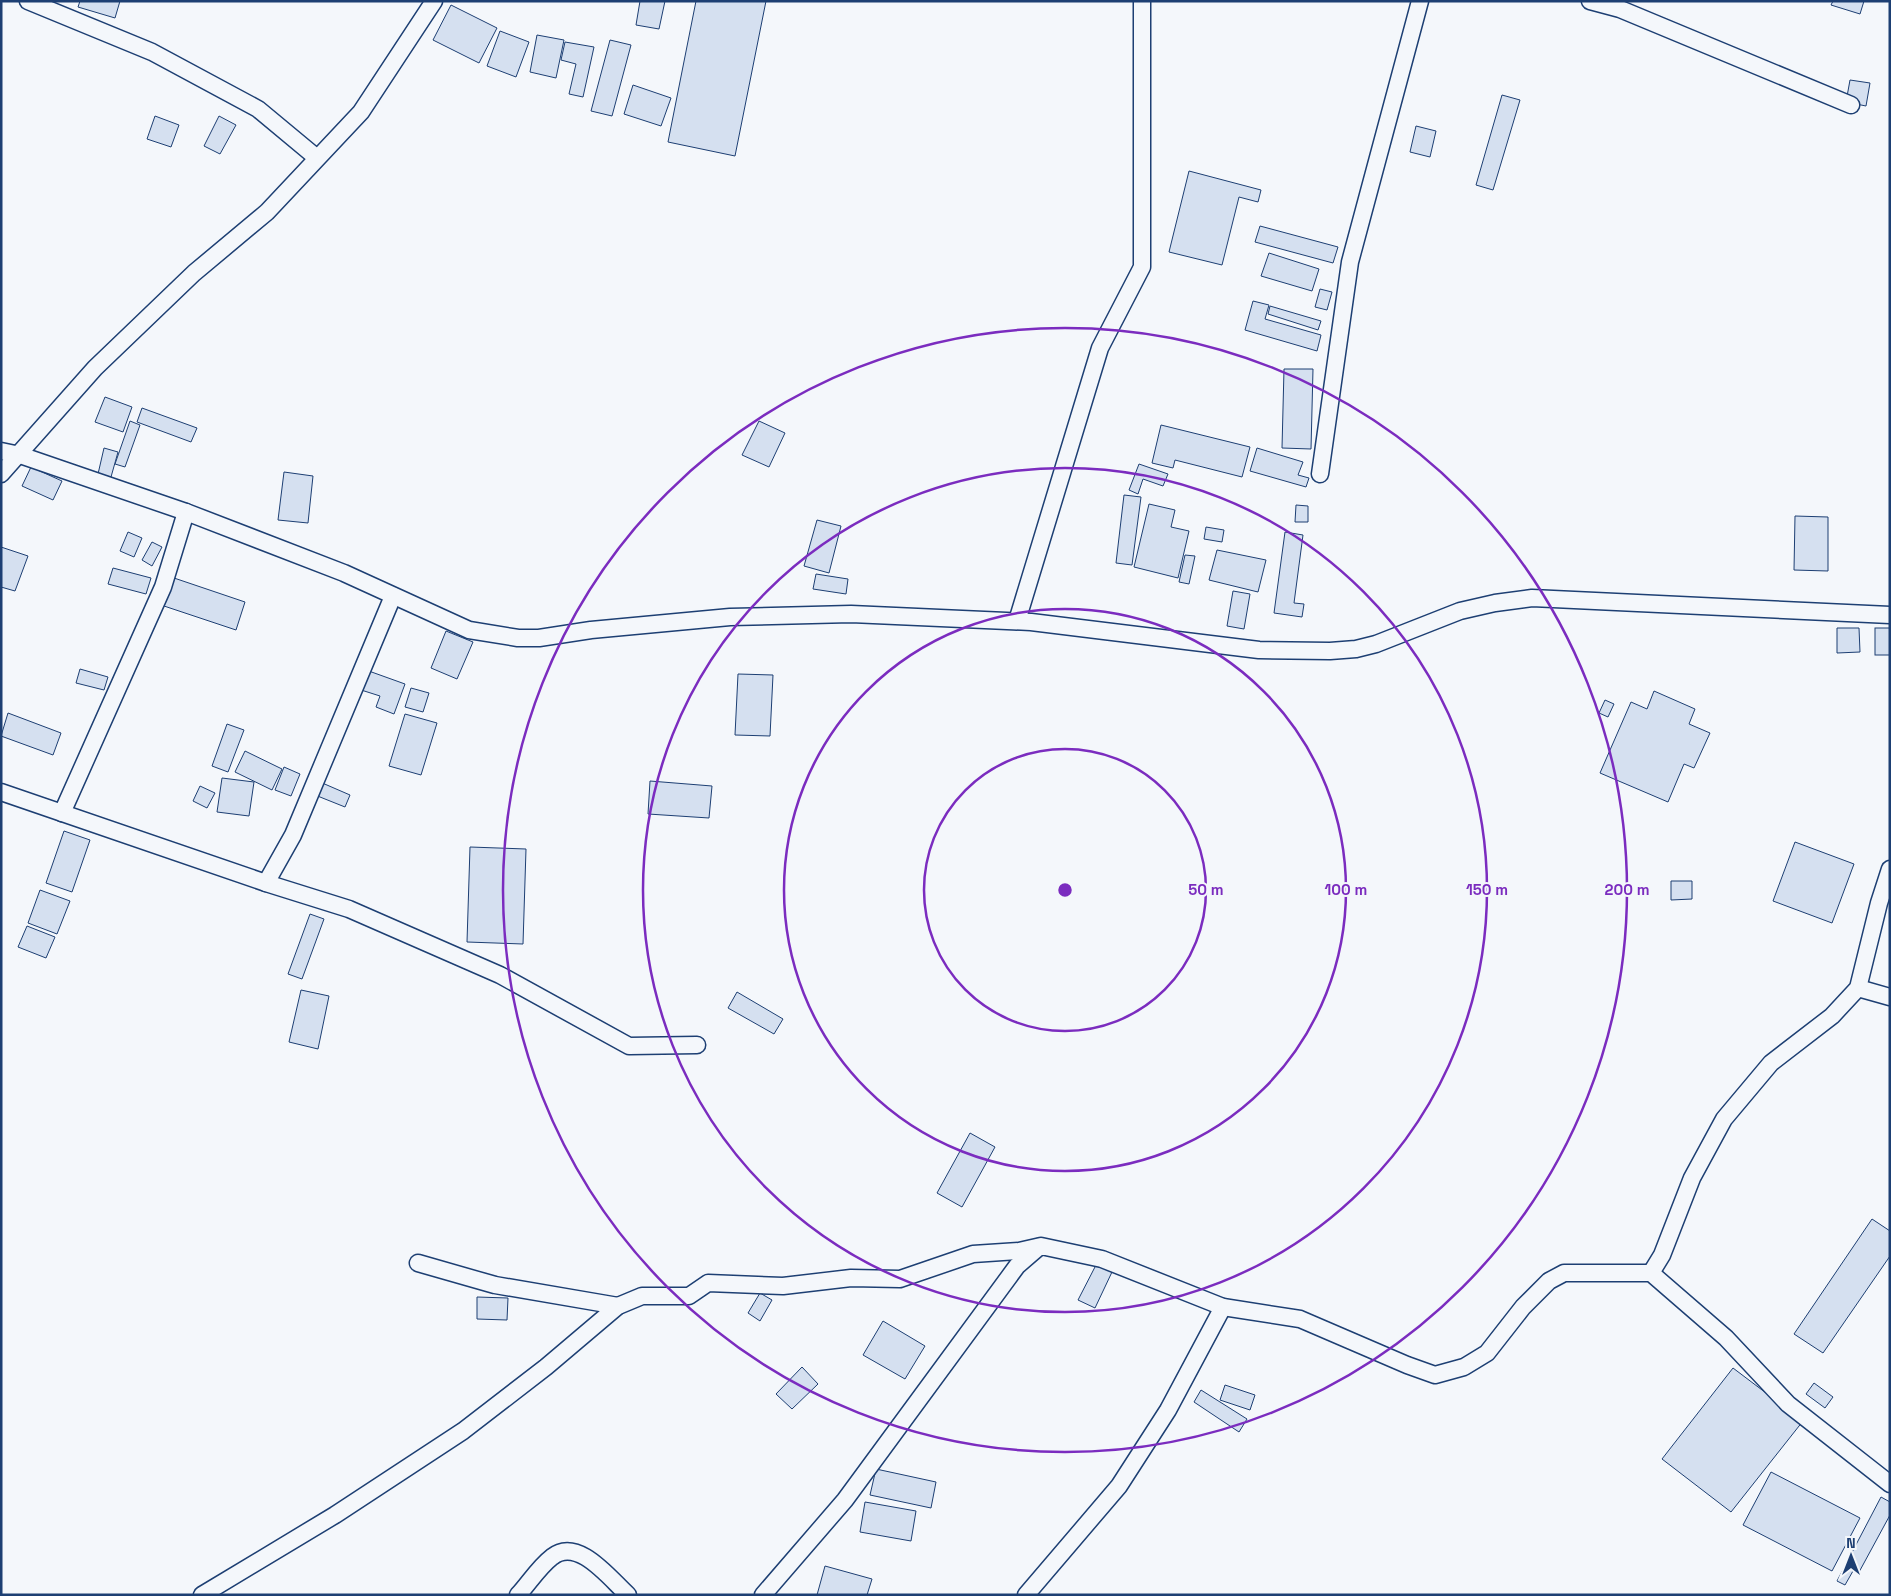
<svg xmlns="http://www.w3.org/2000/svg" width="1891" height="1596" font-family="'Space Grotesk',sans-serif">
  <style>
    .building { fill: #d5e0f0; stroke: #1d3f73 }
    .lines { fill: none; stroke-linecap: round; stroke-linejoin: round }
    .street-casing { stroke: #1d3f73; stroke-width: 19 }
    .street { stroke: #f4f7fb; stroke-width: 16 }
    .ring { fill: none; stroke: #7b2cbf; stroke-width: 2.5 }
    .centre { fill: #7b2cbf; stroke: #f4f7fb; stroke-width: 2.5 }
    .ring-label { font-size: 15px; text-anchor: middle; font-weight: bold; fill: #7b2cbf; stroke: #f4f7fb; stroke-width: 4; stroke-linejoin: round; paint-order: stroke }
  </style>
  <rect width="100%" height="100%" fill="#f4f7fb"/>
  <g class="building">
    <polygon points="80,1 120,1 115,18 78,7"/>
    <polygon points="640,1 665,1 659,29 636,25"/>
    <polygon points="696,1 766,1 735,156 668,142"/>
    <polygon points="1833,1 1864,1 1860,14 1831,5"/>
    <polygon points="451,5 497,28 479,63 433,40"/>
    <polygon points="500,31 529,42 516,77 487,66"/>
    <polygon points="537,35 564,40 556,78 530,72"/>
    <polygon points="610,40 631,45 612,116 591,111"/>
    <polygon points="565,42 594,47 583,97 569,94 576,64 561,60"/>
    <polygon points="1850,80 1870,83 1866,106 1846,102"/>
    <polygon points="633,85 671,98 661,126 624,114"/>
    <polygon points="1502,95 1520,100 1493,190 1476,185"/>
    <polygon points="155,116 179,125 171,147 147,139"/>
    <polygon points="219,116 236,125 220,154 204,146"/>
    <polygon points="1416,126 1436,131 1430,157 1410,152"/>
    <polygon points="1189,171 1261,190 1258,202 1239,197 1222,265 1169,252"/>
    <polygon points="1260,226 1338,247 1333,263 1255,242"/>
    <polygon points="1269,253 1319,269 1312,291 1261,276"/>
    <polygon points="1320,289 1332,292 1327,310 1315,307"/>
    <polygon points="1253,301 1269,305 1265,319 1321,335 1317,351 1245,330"/>
    <polygon points="1270,306 1321,321 1318,330 1268,314"/>
    <polygon points="1284,369 1313,369 1311,449 1282,448"/>
    <polygon points="105,397 132,407 123,432 95,422"/>
    <polygon points="142,408 197,428 191,442 137,422"/>
    <polygon points="130,421 140,425 125,467 115,464"/>
    <polygon points="759,421 785,433 769,467 742,455"/>
    <polygon points="1161,425 1250,447 1242,477 1175,460 1173,468 1152,463"/>
    <polygon points="104,448 118,452 111,477 98,474"/>
    <polygon points="1257,448 1303,462 1298,475 1309,478 1306,487 1250,471"/>
    <polygon points="1139,464 1168,474 1163,486 1143,479 1138,494 1129,490"/>
    <polygon points="31,467 62,481 53,500 22,486"/>
    <polygon points="284,472 313,476 308,523 278,520"/>
    <polygon points="1124,495 1141,497 1132,565 1116,563"/>
    <polygon points="1149,504 1175,510 1171,527 1189,531 1178,578 1134,567"/>
    <polygon points="1296,505 1308,506 1308,522 1295,522"/>
    <polygon points="1795,516 1828,517 1828,571 1794,570"/>
    <polygon points="817,520 841,526 829,573 804,566"/>
    <polygon points="1206,527 1224,530 1222,542 1204,539"/>
    <polygon points="128,532 142,538 134,557 120,551"/>
    <polygon points="1285,532 1303,535 1294,603 1304,604 1302,617 1274,613"/>
    <polygon points="152,542 162,547 152,566 142,560"/>
    <polygon points="1,547 28,556 15,591 1,587"/>
    <polygon points="1217,550 1266,560 1258,592 1209,580"/>
    <polygon points="1185,555 1195,556 1189,584 1179,582"/>
    <polygon points="113,568 151,578 146,594 108,584"/>
    <polygon points="816,574 848,579 846,594 813,589"/>
    <polygon points="174,578 245,602 236,630 164,606"/>
    <polygon points="1233,591 1250,594 1244,629 1227,626"/>
    <polygon points="1837,628 1859,628 1860,652 1837,653"/>
    <rect x="1875" y="628" width="15" height="27"/>
    <polygon points="446,631 473,642 457,679 431,668"/>
    <polygon points="80,669 108,677 104,690 76,683"/>
    <polygon points="366,670 405,684 394,714 376,707 380,696 358,689"/>
    <polygon points="738,674 773,675 770,736 735,735"/>
    <polygon points="411,688 429,693 423,712 405,707"/>
    <polygon points="1654,691 1695,709 1689,724 1710,733 1694,768 1684,764 1668,802 1600,773 1631,702 1647,709"/>
    <polygon points="1605,700 1614,704 1608,717 1599,713"/>
    <polygon points="8,713 61,733 53,755 1,736"/>
    <polygon points="405,714 437,723 421,775 389,766"/>
    <polygon points="227,724 244,730 228,772 212,766"/>
    <polygon points="245,751 282,769 272,790 235,772"/>
    <polygon points="284,767 300,774 291,796 275,790"/>
    <polygon points="222,778 254,782 249,816 217,812"/>
    <polygon points="650,781 712,786 709,818 648,814"/>
    <polygon points="320,782 350,795 345,807 315,795"/>
    <polygon points="200,786 215,793 207,808 193,801"/>
    <polygon points="64,831 90,840 72,892 46,883"/>
    <polygon points="1795,842 1854,864 1832,923 1773,901"/>
    <polygon points="470,847 526,849 523,944 467,942"/>
    <polygon points="1671,881 1692,881 1692,899 1671,900"/>
    <polygon points="40,890 70,901 57,934 28,923"/>
    <polygon points="310,914 324,919 302,979 288,974"/>
    <polygon points="27,926 55,937 46,958 18,947"/>
    <polygon points="301,990 329,996 318,1049 289,1042"/>
    <polygon points="737,992 783,1019 774,1034 728,1008"/>
    <polygon points="970,1133 995,1147 962,1207 937,1193"/>
    <polygon points="1872,1219 1890,1231 1890,1256 1823,1353 1794,1334"/>
    <polygon points="1096,1265 1112,1272 1095,1308 1078,1300"/>
    <polygon points="760,1293 772,1300 760,1321 748,1313"/>
    <polygon points="477,1297 508,1298 507,1320 477,1319"/>
    <polygon points="883,1321 925,1346 905,1379 863,1355"/>
    <polygon points="802,1367 818,1384 792,1409 776,1394"/>
    <polygon points="1733,1368 1803,1421 1731,1512 1662,1459"/>
    <polygon points="1814,1383 1833,1397 1825,1408 1806,1394"/>
    <polygon points="1225,1385 1255,1395 1250,1410 1220,1400"/>
    <polygon points="1201,1390 1247,1419 1239,1432 1194,1402"/>
    <polygon points="876,1469 936,1482 931,1508 870,1495"/>
    <polygon points="1771,1472 1860,1518 1832,1571 1743,1525"/>
    <polygon points="1881,1497 1890,1502 1890,1515 1858,1574 1853,1571 1845,1585 1837,1581"/>
    <polygon points="865,1502 916,1511 911,1541 860,1532"/>
    <polygon points="825,1566 872,1579 867,1595 817,1595"/>
  </g>
  <g class="lines">
    <defs>
      <g id="street">
        <polyline points="28,1 152,52 258,109 317,158"/>
        <polyline points="1590,1 1620,9 1851,105"/>
        <polyline points="1,451 20,455 186,512 344,573 469,630 518,638 539,638 591,630 730,617 851,614 1031,622 1259,650 1330,651 1356,649 1376,644 1460,611 1495,603 1532,598 1890,615"/>
        <polyline points="1,474 95,368 194,273 267,212 361,112 434,1"/>
        <polyline points="1320,474 1350,262 1420,1"/>
        <polyline points="1017,621 1100,348 1142,267 1142,1"/>
        <polyline points="1,792 266,883 349,909 500,975 629,1046 697,1045"/>
        <polyline points="62,813 163,587 186,512"/>
        <polyline points="266,883 293,835 393,596"/>
        <polyline points="1858,988 1890,997"/>
        <polyline points="418,1263 495,1285 618,1306"/>
        <polyline points="1651,1273 1662,1255 1692,1178 1724,1119 1771,1063 1832,1016 1858,988 1879,903 1890,869"/>
        <polyline points="202,1595 335,1515 463,1431 546,1367 618,1306 642,1296 689,1296 708,1283 783,1286 851,1278 900,1279 973,1254 1019,1251 1041,1246 1102,1259 1223,1307 1300,1319 1407,1365 1435,1375 1464,1367 1487,1353 1523,1307 1549,1281 1564,1273 1651,1273 1726,1338 1788,1404 1890,1484"/>
        <path d="M518,1595c11,-12 21,-28 34,-38 26,-21 58,22 76,38"/>
        <polyline points="763,1595 845,1500 1017,1266 1039,1247"/>
        <polyline points="1026,1595 1119,1486 1168,1410 1223,1307"/>
      </g>
    </defs>
    <use href="#street" class="street-casing"/>
    <use href="#street" class="street"/>
  </g>
  <g class="ring">
    <circle cx="1065" cy="890" r="141"/>
    <circle cx="1065" cy="890" r="281"/>
    <circle cx="1065" cy="890" r="422"/>
    <circle cx="1065" cy="890" r="562"/>
  </g>
  <circle cx="1065" cy="890" r="8" class="centre"/>
  <g class="ring-label">
    <text x="1206" y="895">50 m</text>
    <text x="1346" y="895">100 m</text>
    <text x="1487" y="895">150 m</text>
    <text x="1627" y="895">200 m</text>
  </g>
  <rect width="1891" height="1596" fill="none" stroke="#1d3f73" stroke-width="5"/>
  <g transform="translate(1851 1556)" stroke="#f4f7fb" stroke-width="4" paint-order="stroke">
  <path d="M0-4L9 19L0 12L-9 19Z" fill="#1d3f73"/>
  <text y="-8" font-size="14" font-weight="bold" text-anchor="middle" fill="#1d3f73">N</text>
  </g>
</svg>
